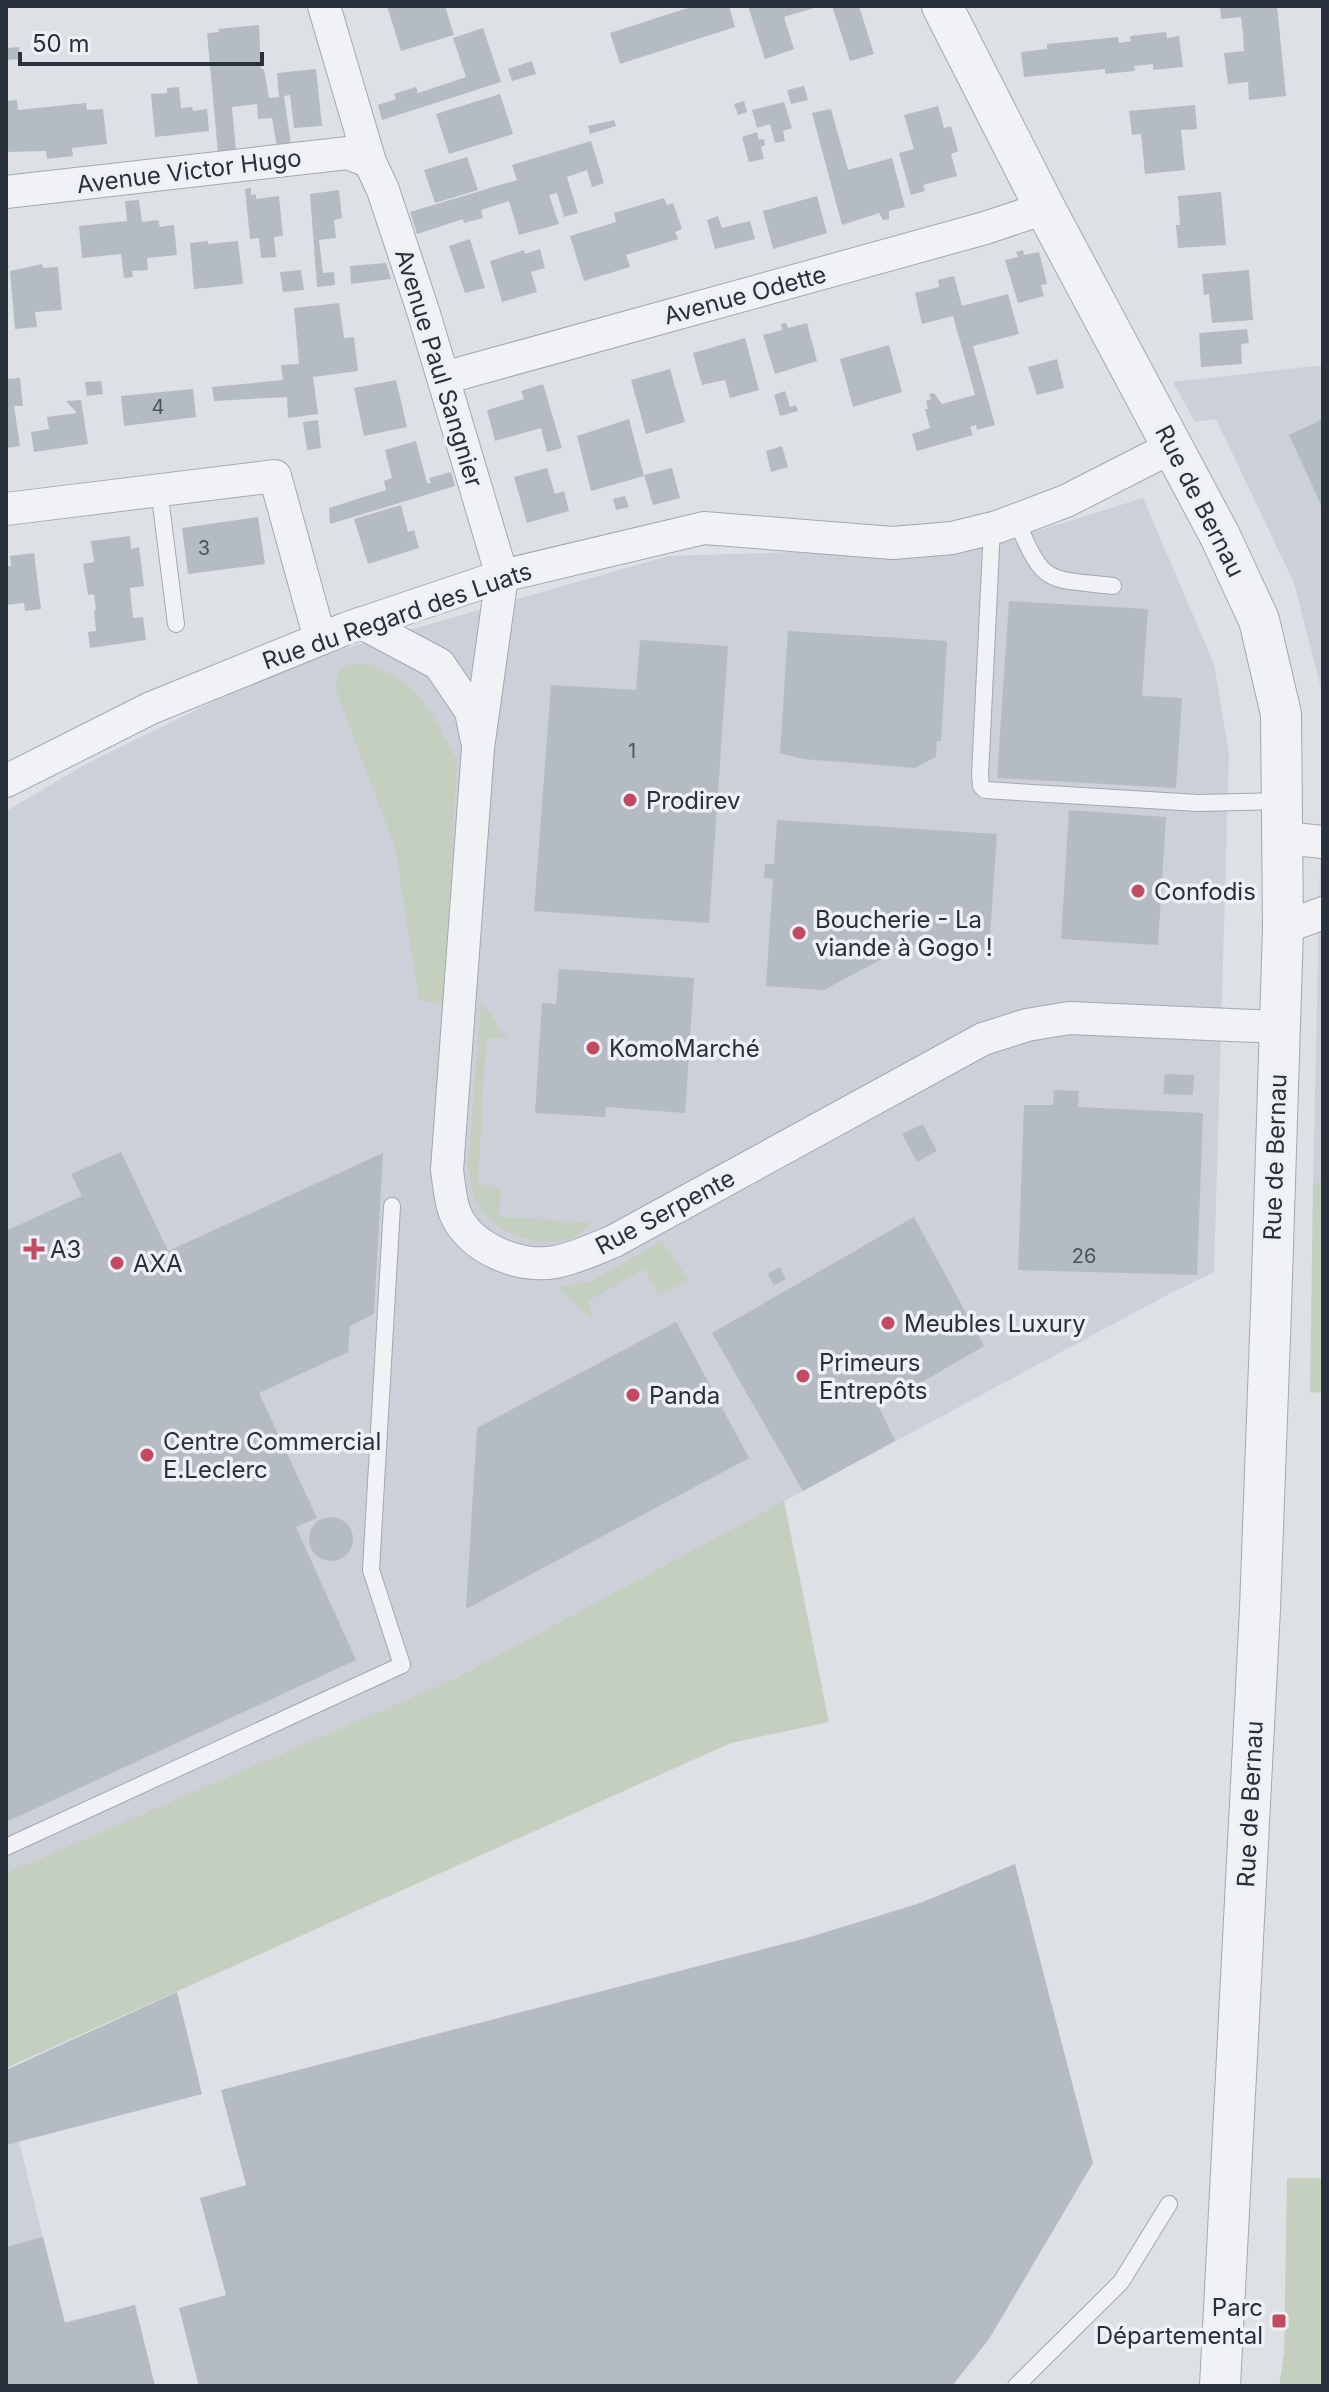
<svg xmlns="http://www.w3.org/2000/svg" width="1329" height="2392" font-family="Inter,sans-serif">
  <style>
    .built { fill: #ccd0d8 }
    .green { fill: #c4cfbf }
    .building { fill: #b5bbc2 }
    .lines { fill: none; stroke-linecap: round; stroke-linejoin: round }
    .service-casing { stroke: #a3a8b0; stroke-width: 18 }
    .minor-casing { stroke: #a3a8b0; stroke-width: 34 }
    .tertiary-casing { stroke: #a3a8b0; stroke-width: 42 }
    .service { stroke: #f0f2f5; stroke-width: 16 }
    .minor { stroke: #f0f2f5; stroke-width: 32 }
    .tertiary { stroke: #f0f2f5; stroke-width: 40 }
    .poi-dot { fill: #c44a61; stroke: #edf0f4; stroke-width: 3 }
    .labels { text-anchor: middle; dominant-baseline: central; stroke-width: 7; stroke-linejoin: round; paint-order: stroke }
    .number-label { font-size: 20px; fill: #4b535e }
    .street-label { font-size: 24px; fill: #28303c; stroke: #edf0f4 }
    .poi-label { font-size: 24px; fill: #28303c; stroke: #edf0f4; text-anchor: start }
  </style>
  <rect width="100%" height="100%" fill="#dde1e6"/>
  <g class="built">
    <polygon points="1323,365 1323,696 1294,583 1216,419 1195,422 1173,382"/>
    <polygon points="1143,498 1214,664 1229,755 1214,1272 1169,1294 452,1680 6,1873 6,811 86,764 287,665 668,556 989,546"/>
    <polygon points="1323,736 1323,1180 1313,1185"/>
    <polygon points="19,2141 64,2322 135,2305 6,2386 6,2145"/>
  </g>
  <g class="green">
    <path d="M368,664c56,21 61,47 89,95l-13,247 -25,-7 -24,-152 -59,-157 2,-17 9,-8z"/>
    <path d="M481,1001l26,37 -21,1 -8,145 23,5 -2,28 92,5c-23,35 -85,20 -108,-10 -11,-14 -13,-30 -15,-47z"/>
    <polygon points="1323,1180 1323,1393 1310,1392 1313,1185"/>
    <polygon points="662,1241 689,1281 659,1294 644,1269 588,1301 594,1321 557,1287 590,1282"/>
    <polygon points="784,1501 829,1722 731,1743 6,2068 6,1873 452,1680"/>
    <polygon points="1287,2178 1323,2178 1323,2386 1279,2386 1284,2354"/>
  </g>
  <g class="building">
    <polygon points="387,6 445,6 454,35 401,51"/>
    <polygon points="694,6 729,6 735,27 620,64 610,33"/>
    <polygon points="748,6 817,6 817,7 784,17 794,49 765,59"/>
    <polygon points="832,6 859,6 874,54 850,61"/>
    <polygon points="1220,6 1277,6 1286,96 1249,100 1248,82 1228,84 1224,53 1244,51 1243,33 1241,17 1221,19"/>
    <polygon points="259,25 261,69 264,69 269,98 279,97 277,73 316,69 322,126 294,128 290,95 284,96 291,145 277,147 272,118 258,119 257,104 232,107 236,151 218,153 207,33 219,32 218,29"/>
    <polygon points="483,28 501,82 382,120 378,105 396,99 394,94 416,87 418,93 466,77 453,38"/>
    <polygon points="1166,32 1167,38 1179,36 1183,67 1153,70 1153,64 1134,66 1135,71 1105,74 1105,69 1024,77 1021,52 1047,49 1047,44 1118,37 1119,43 1131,41 1130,36"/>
    <polygon points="19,47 20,59 6,60 6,48"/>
    <polygon points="532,61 536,74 512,81 508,69"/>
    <polygon points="804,86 808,100 791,104 787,90"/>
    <polygon points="179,87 181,108 192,107 193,111 207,109 209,131 155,137 151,94 167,93 167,88"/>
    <polygon points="500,94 513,134 449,154 436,114"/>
    <polygon points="17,100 18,110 86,103 87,110 103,109 107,144 72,148 73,156 47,159 46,151 6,152 6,101"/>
    <polygon points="744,101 747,112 738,115 734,104"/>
    <polygon points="784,102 792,128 783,131 785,141 775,143 770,124 757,128 752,110"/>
    <polygon points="1195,105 1197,129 1181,130 1185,170 1145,174 1141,134 1132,135 1129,111"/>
    <polygon points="938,106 944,128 951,126 955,139 958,151 951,154 957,176 923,185 925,191 911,195 899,153 914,149 904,115"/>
    <polygon points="831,109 848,170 892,158 905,207 889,211 889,219 883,220 879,213 842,225 812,113"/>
    <polygon points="614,120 616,126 590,134 588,126"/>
    <polygon points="757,132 759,140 764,139 765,145 761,147 764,159 749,162 742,137"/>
    <polygon points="591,141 604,183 592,187 587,170 567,177 578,213 564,217 557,193 549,195 559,224 519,235 509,201 481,210 483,218 464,223 463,219 417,234 410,212 517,180 512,165"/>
    <polygon points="467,157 478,190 435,203 424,170"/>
    <polygon points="251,188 251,195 256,194 256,199 279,196 283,236 274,237 276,257 261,258 259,238 250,239 245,189"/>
    <polygon points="339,190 342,218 334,220 336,238 319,240 323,273 334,272 335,285 317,287 310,194"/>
    <polygon points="1221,192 1226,245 1178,248 1176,225 1180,225 1178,196"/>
    <polygon points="817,196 827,233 773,249 763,211"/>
    <polygon points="664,198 667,205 673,203 682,229 675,232 678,239 626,255 630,267 584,281 570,236 616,222 614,213"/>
    <polygon points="139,200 142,222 158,220 160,227 174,225 177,255 147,258 148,270 132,271 133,277 124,278 121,254 82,258 79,226 127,221 125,201"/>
    <polygon points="718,216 722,228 750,221 755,239 715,249 707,220"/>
    <polygon points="470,239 485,288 465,293 449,246"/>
    <polygon points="208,241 208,244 238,241 243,284 194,289 190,243"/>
    <polygon points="540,249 545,268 531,272 537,292 502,302 490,261 524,250 525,254"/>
    <polygon points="1023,250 1024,255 1039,252 1047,284 1041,285 1044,296 1018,303 1005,260 1018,257 1016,252"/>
    <polygon points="386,263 391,279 351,284 350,266"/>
    <polygon points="42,264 43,268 58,267 62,310 35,312 37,327 15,329 10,271"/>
    <polygon points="301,270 304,290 283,292 280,272"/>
    <polygon points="1249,270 1253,320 1212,323 1209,294 1204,295 1202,274"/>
    <polygon points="954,276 962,306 1008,294 1019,334 973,346 995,425 977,430 976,425 970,427 973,435 917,451 912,434 930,428 925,409 928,409 926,401 931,399 929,394 934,393 942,404 975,395 953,316 922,324 915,293 939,287 938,280"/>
    <polygon points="339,303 344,338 354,337 358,371 313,377 318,414 288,418 287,397 214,401 212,387 283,380 281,365 299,364 294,308"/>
    <polygon points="786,323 788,328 807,323 817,361 775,374 763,335 782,330 781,324"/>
    <polygon points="1247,329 1249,343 1241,344 1242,364 1201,367 1199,333"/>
    <polygon points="745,338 759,390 730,398 725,380 702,385 693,353"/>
    <polygon points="889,345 902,392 853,407 840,359"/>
    <polygon points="1057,359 1064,388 1037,395 1028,367"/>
    <polygon points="670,369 685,422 646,434 631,380"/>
    <polygon points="20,378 23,406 14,406 20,446 6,448 6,379"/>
    <polygon points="396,380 407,427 364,436 354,388"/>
    <polygon points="101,381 103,394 87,396 85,382"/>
    <polygon points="543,384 562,448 547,452 541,428 495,441 487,410 524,399 521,391"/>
    <polygon points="193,389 196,417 124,426 121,396"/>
    <polygon points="785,391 790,407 796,405 798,411 780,416 774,395"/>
    <polygon points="81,400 88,444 34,452 31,432 49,429 47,417 77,413 66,401"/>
    <polygon points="629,419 644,476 591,491 577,436"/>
    <polygon points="1323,419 1323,509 1289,435"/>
    <polygon points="318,420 321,448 307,450 303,422"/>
    <polygon points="416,441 427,483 431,483 429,478 451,472 455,486 330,524 329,508 386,490 384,481 392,478 385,450"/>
    <polygon points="782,446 788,467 771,472 766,451"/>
    <polygon points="547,468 555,494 564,491 569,511 527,523 514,477"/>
    <polygon points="672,468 680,498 653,505 644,475"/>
    <polygon points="625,496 629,507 616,510 613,499"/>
    <polygon points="401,505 408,532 414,530 419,548 368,564 354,519"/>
    <polygon points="258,517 265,564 188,574 182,528"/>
    <polygon points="130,536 131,549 139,547 144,586 130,588 133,618 143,617 146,640 90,648 88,632 96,631 94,610 96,610 94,594 88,595 83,564 94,562 91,541"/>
    <polygon points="34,553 41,609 25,611 24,603 6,605 6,566 11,566 10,556"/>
    <polygon points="1009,601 1148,609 1142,696 1182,698 1176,788 997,778"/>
    <polygon points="788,631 947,641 941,741 937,741 936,757 915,768 803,759 780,753"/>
    <polygon points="640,640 728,646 709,923 534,911 551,685 636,690"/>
    <polygon points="1069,810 1166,817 1158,945 1061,939"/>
    <polygon points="777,820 997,834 989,950 908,945 824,990 766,986 773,879 764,878 765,864 774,864"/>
    <polygon points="559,969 694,978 685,1113 606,1107 605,1117 535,1113 542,1003 556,1004"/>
    <polygon points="1165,1074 1194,1075 1193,1095 1163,1094"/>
    <polygon points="1054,1090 1079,1091 1078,1107 1203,1113 1197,1275 1018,1270 1024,1105 1053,1105"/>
    <polygon points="923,1124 937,1151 917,1162 902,1134"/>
    <polygon points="121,1152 168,1251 383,1153 374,1314 350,1326 348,1352 259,1393 317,1518 296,1527 356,1660 6,1822 6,1231 82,1196 71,1174"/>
    <polygon points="914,1217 984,1346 879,1407 895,1441 803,1491 712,1333"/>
    <polygon points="780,1267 786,1279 774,1285 768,1274"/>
    <polygon points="676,1322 749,1458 466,1609 477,1428"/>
    <circle cx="331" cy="1539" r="22"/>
    <polygon points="1015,1864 1093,2163 989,2339 952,2386 199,2386 179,2308 226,2295 200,2198 246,2185 221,2090 810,1937 920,1903"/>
    <polygon points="177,1992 202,2094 6,2145 6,2070"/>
    <polygon points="43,2237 65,2323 135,2305 155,2386 6,2386 6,2247"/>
  </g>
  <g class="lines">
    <defs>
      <g id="service">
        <polyline points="159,489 176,624"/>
        <path d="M1016,520c29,66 28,58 97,66"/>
        <polyline points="992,528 980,775 981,786 985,790 1198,803 1283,801"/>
        <polyline points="6,1847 402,1665 371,1570 392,1206"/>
        <polyline points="1016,2386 1121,2282 1169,2204"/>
      </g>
      <g id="minor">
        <path d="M324,6l46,156 13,28 41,124 78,262 -24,172 -31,422c2,14 3,30 8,43 14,35 65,56 100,49 21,-4 40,-13 59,-21l369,-202 44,-14 42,-7 210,9"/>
        <polyline points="6,192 348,153 370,162"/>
        <polyline points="444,378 985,228 1045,208"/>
        <polyline points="6,509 275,476 320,639"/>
        <polyline points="362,623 439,664 471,711 476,737"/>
        <polyline points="6,781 151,708 345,629 502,576 704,528 893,543 952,538 997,527 1066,501 1174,446"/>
        <polyline points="1284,838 1323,842"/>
        <polyline points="1283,928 1323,913"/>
      </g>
      <polyline id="tertiary" points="942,6 1045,208 1220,536 1259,620 1281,714 1283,928 1271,1309 1260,1609 1220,2386"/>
    </defs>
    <use href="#service" class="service-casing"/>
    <use href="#minor" class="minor-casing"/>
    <use href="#tertiary" class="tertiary-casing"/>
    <use href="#service" class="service"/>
    <use href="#minor" class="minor"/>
    <use href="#tertiary" class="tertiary"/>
  </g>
  <g class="poi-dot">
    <circle cx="630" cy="800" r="8"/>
    <circle cx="1138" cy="891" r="8"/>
    <circle cx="799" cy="933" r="8"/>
    <circle cx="593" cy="1048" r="8"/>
    <path d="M30 1237h8v8h8v8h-8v8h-8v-8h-8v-8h8z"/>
    <circle cx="117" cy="1263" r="8"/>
    <circle cx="888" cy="1323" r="8"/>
    <circle cx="803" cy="1376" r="8"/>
    <circle cx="633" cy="1395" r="8"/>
    <circle cx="147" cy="1455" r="8"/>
    <rect x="1271" y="2313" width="16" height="16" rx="4"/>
  </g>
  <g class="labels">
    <g class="number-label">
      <text x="158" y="407">4</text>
      <text x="204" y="548">3</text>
      <text x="632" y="751">1</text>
      <text x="1084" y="1256">26</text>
    </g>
    <g class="street-label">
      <text transform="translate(189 171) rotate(-7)">Avenue Victor Hugo</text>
      <text transform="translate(745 295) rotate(-15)">Avenue Odette</text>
      <text transform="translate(439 368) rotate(73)">Avenue Paul Sangnier</text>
      <text transform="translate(1200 501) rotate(63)">Rue de Bernau</text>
      <text transform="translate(397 616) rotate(-19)">Rue du Regard des Luats</text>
      <text transform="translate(1275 1157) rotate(-88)">Rue de Bernau</text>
      <text transform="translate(665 1212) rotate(-28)">Rue Serpente</text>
      <text transform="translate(1250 1804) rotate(-87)">Rue de Bernau</text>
    </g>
    <g class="poi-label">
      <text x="646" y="800">Prodirev</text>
      <text x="1154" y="891">Confodis</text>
      <text x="815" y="919">Boucherie - La<tspan x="815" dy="28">viande à Gogo !</tspan></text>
      <text x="609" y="1048">KomoMarché</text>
      <text x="50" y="1249">A3</text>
      <text x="133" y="1263">AXA</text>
      <text x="904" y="1323">Meubles Luxury</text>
      <text x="819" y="1362">Primeurs<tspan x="819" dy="28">Entrepôts</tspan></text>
      <text x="649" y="1395">Panda</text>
      <text x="163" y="1441">Centre Commercial<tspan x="163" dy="28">E.Leclerc</tspan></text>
      <text x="1263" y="2307" text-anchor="end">Parc<tspan x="1263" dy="28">Départemental</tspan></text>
    </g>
  </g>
  <rect width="1329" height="2392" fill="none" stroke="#28303c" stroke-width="16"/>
  <path d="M20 52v12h242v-12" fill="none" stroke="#28303c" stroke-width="4"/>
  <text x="32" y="52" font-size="24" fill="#28303c" stroke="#edf0f4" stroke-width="6" paint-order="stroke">50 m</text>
</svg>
